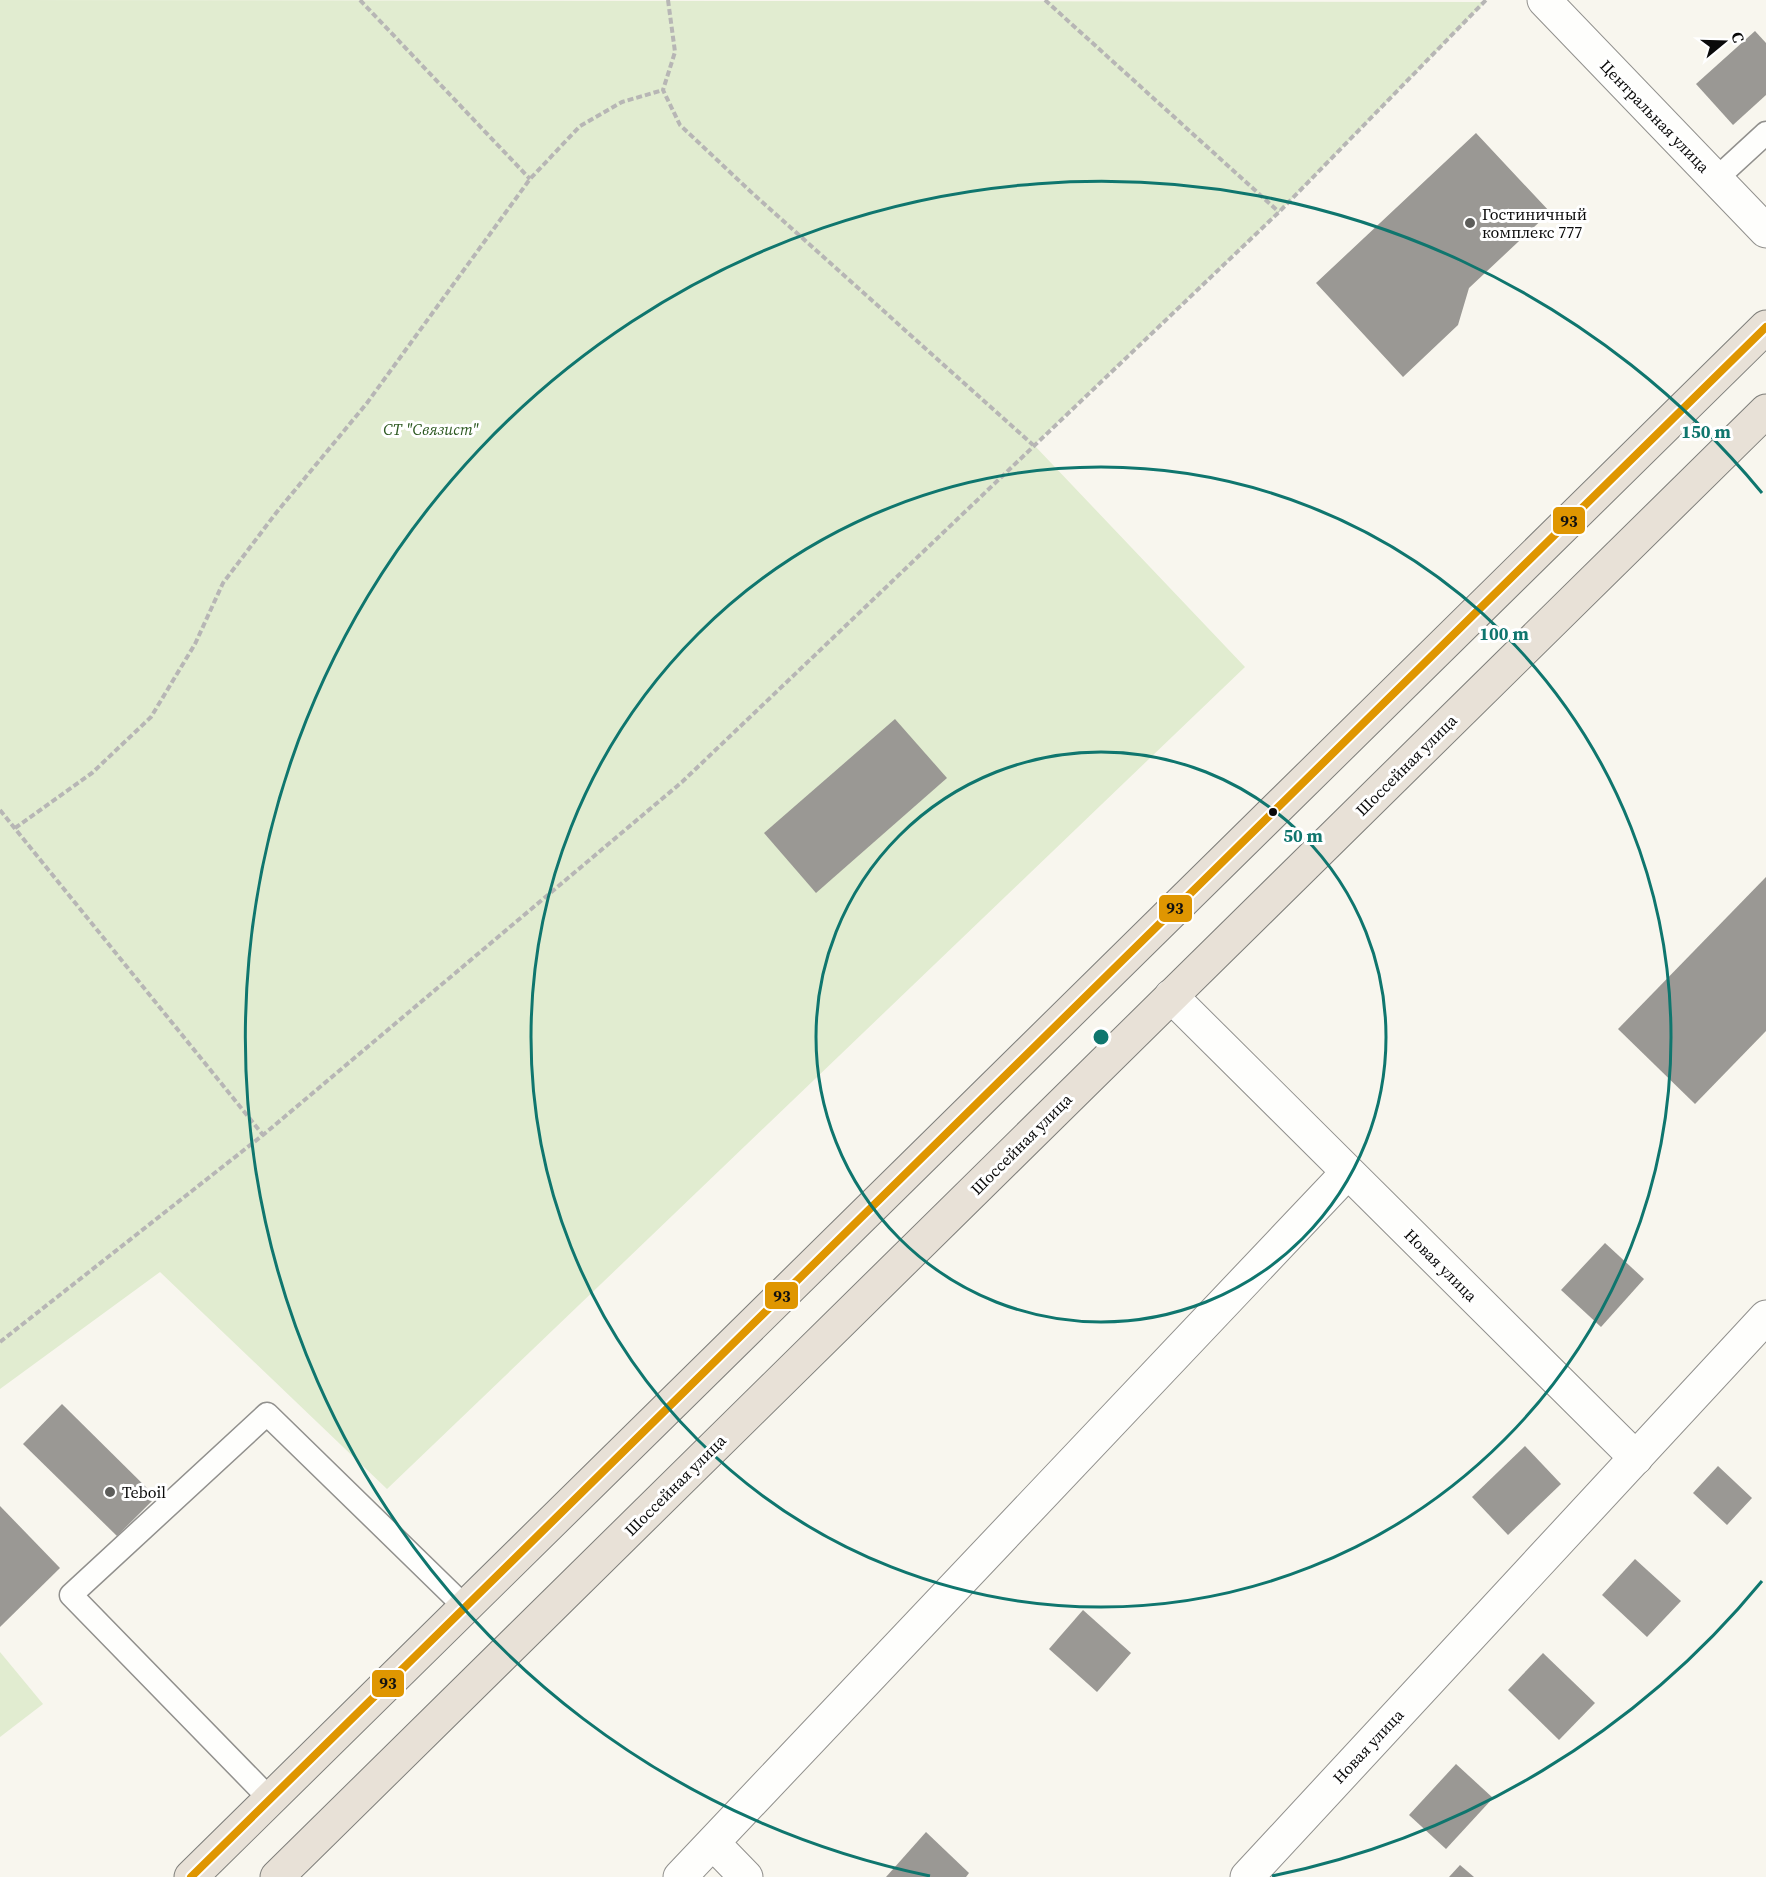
<svg xmlns="http://www.w3.org/2000/svg" width="1766" height="1877" font-family="'Source Serif 4',serif">
  <style>
    .green { fill: #e1ecd0 }
    .building { fill: #9a9894 }
    .lines { fill: none; stroke-linecap: round; stroke-linejoin: round }
    .service-casing { stroke: #91908d; stroke-width: 25 }
    .minor-casing { stroke: #91908d; stroke-width: 35 }
    .trunk-casing { stroke: #7e7e7a; stroke-width: 35 }
    .path { stroke: #b7b6b5; stroke-width: 4; stroke-dasharray: 6 3; stroke-linecap: butt }
    .service { stroke: #fefefc; stroke-width: 22 }
    .minor { stroke: #fefefc; stroke-width: 33 }
    .trunk { stroke: #e8e1d7; stroke-width: 33 }
    .bus-1-casing { stroke: #fff; stroke-width: 12 }
    .bus-1 { stroke: #df9601; stroke-width: 8 }
    .ring { fill: none; stroke: #0f766e; stroke-width: 3 }
    .poi-dot { fill: #5d5d5a; stroke: #fff; stroke-width: 2 }
    .bus-dot { fill: #0a0a0a; stroke: #fff; stroke-width: 2 }
    .labels { text-anchor: middle; dominant-baseline: central; stroke-width: 6; stroke-linejoin: round; paint-order: stroke }
    .street-label { font-size: 16px; fill: #0a0a0a; stroke: #fff }
    .poi-label { font-size: 16px; fill: #0a0a0a; stroke: #fff; text-anchor: start }
    .park-label { font-size: 16px; font-style: italic; fill: #2e5a22; stroke: #fff }
    .centre { fill: #0f766e; stroke: #fff; stroke-width: 3 }
    .ring-label { font-size: 18px; text-anchor: middle; font-weight: bold; fill: #0f766e; stroke: #fff; stroke-width: 6; stroke-linejoin: round; paint-order: stroke }
    .line-badge { stroke: #fff; stroke-width: 2 }
    .pale-badge-label { font-size: 16px; text-anchor: middle; font-weight: bold; fill: #111 }
  </style>
  <rect width="100%" height="100%" fill="#f8f6ee"/>
  <g class="green">
    <polygon points="0,0 1485,2 1279,212 1034,445 1245,667 387,1489 160,1272 0,1389"/>
    <polygon points="0,1652 43,1704 0,1737"/>
  </g>
  <g class="building">
    <polygon points="1755,31 1766,43 1766,95 1733,125 1696,84"/>
    <polygon points="1476,133 1550,212 1469,288 1458,325 1403,377 1316,283"/>
    <polygon points="895,719 947,778 816,893 764,833"/>
    <polygon points="1766,877 1766,1031 1695,1104 1618,1029"/>
    <polygon points="1605,1243 1644,1279 1601,1327 1561,1290"/>
    <polygon points="62,1404 156,1497 117,1536 23,1444"/>
    <polygon points="1525,1446 1561,1484 1508,1535 1472,1497"/>
    <polygon points="1718,1466 1752,1498 1727,1525 1693,1493"/>
    <polygon points="0,1506 60,1568 0,1627"/>
    <polygon points="1635,1559 1681,1601 1647,1637 1602,1595"/>
    <polygon points="1083,1610 1131,1653 1097,1692 1049,1649"/>
    <polygon points="1543,1653 1595,1703 1559,1740 1508,1690"/>
    <polygon points="1456,1764 1493,1798 1446,1849 1409,1815"/>
    <polygon points="926,1832 969,1873 966,1877 886,1877"/>
    <polygon points="1460,1865 1474,1877 1449,1877"/>
  </g>
  <g class="lines">
    <defs>
      <g id="service">
        <polyline points="1716,179 1766,133"/>
        <polyline points="270,1799 71,1595 267,1414 465,1607"/>
      </g>
      <g id="minor">
        <polyline points="1544,0 1766,231"/>
        <polyline points="1171,996 1636,1458"/>
        <polyline points="713,1843 746,1877"/>
        <polyline points="680,1877 1347,1173"/>
        <polyline points="1247,1877 1766,1317"/>
      </g>
      <g id="trunk">
        <polyline points="191,1877 1766,327"/>
        <polyline points="277,1877 1766,411"/>
      </g>
    </defs>
    <use href="#service" class="service-casing"/>
    <use href="#minor" class="minor-casing"/>
    <use href="#trunk" class="trunk-casing"/>
    <g class="path">
      <polyline points="360,0 530,179"/>
      <polyline points="668,0 675,52 663,90 680,125 750,191 1033,445"/>
      <polyline points="1045,0 1279,212"/>
      <polyline points="0,810 263,1135"/>
      <polyline points="15,828 92,773 151,717 195,644 223,583 276,513 367,403 530,179 580,126 622,102 663,90"/>
      <polyline points="0,1342 263,1135 682,782 1279,212 1486,0"/>
    </g>
    <use href="#service" class="service"/>
    <use href="#minor" class="minor"/>
    <use href="#trunk" class="trunk"/>
    <defs>
      <polyline id="bus-1" points="191,1877 1766,327"/>
    </defs>
    <use href="#bus-1" class="bus-1-casing"/>
    <use href="#bus-1" class="bus-1"/>
  </g>
  <g class="ring">
    <circle cx="1101" cy="1037" r="285"/>
    <circle cx="1101" cy="1037" r="570"/>
    <path d="M1762 1581A856 856 0 0 1 1272 1876M930 1876A856 856 0 1 1 1762 493"/>
  </g>
  <g class="poi-dot">
    <circle cx="1470" cy="223" r="6"/>
    <circle cx="110" cy="1492" r="6"/>
  </g>
  <circle class="bus-dot" cx="1273" cy="812" r="5"/>
  <g class="labels">
    <g class="street-label">
      <text transform="translate(1655 116) rotate(46)">Центральная улица</text>
      <text transform="translate(1406 765) rotate(-45)">Шоссейная улица</text>
      <text transform="translate(1021 1144) rotate(-45)">Шоссейная улица</text>
      <text transform="translate(1441 1265) rotate(45)">Новая улица</text>
      <text transform="translate(675 1485) rotate(-45)">Шоссейная улица</text>
      <text transform="translate(1368 1746) rotate(-47)">Новая улица</text>
    </g>
    <g class="poi-label">
      <text x="1482" y="214">Гостиничный<tspan x="1482" dy="18">комплекс 777</tspan></text>
      <text x="122" y="1492">Teboil</text>
    </g>
    <g class="park-label">
      <text x="431" y="429">СТ "Связист"</text>
    </g>
  </g>
  <circle cx="1101" cy="1037" r="9" class="centre"/>
  <g class="ring-label">
    <text x="1706" y="438">150 m</text>
    <text x="1504" y="640">100 m</text>
    <text x="1303" y="842">50 m</text>
  </g>
  <g class="line-badge">
    <rect x="1552" y="506" width="34" height="29" rx="6" fill="#df9601"/>
    <rect x="1158" y="894" width="35" height="29" rx="6" fill="#df9601"/>
    <rect x="764" y="1281" width="35" height="29" rx="6" fill="#df9601"/>
    <rect x="371" y="1669" width="34" height="29" rx="6" fill="#df9601"/>
  </g>
  <g class="pale-badge-label">
    <text x="1569" y="527">93</text>
    <text x="1175" y="914">93</text>
    <text x="782" y="1302">93</text>
    <text x="388" y="1689">93</text>
  </g>
  <g transform="translate(1724 42) rotate(71)" stroke="#ffffff" stroke-width="4.5" paint-order="stroke">
  <path d="M0-4.5L10 22L0 15L-10 22Z" fill="#0a0a0a"/>
  <text y="-9" font-size="16" font-weight="bold" text-anchor="middle" fill="#0a0a0a">С</text>
  </g>
</svg>
